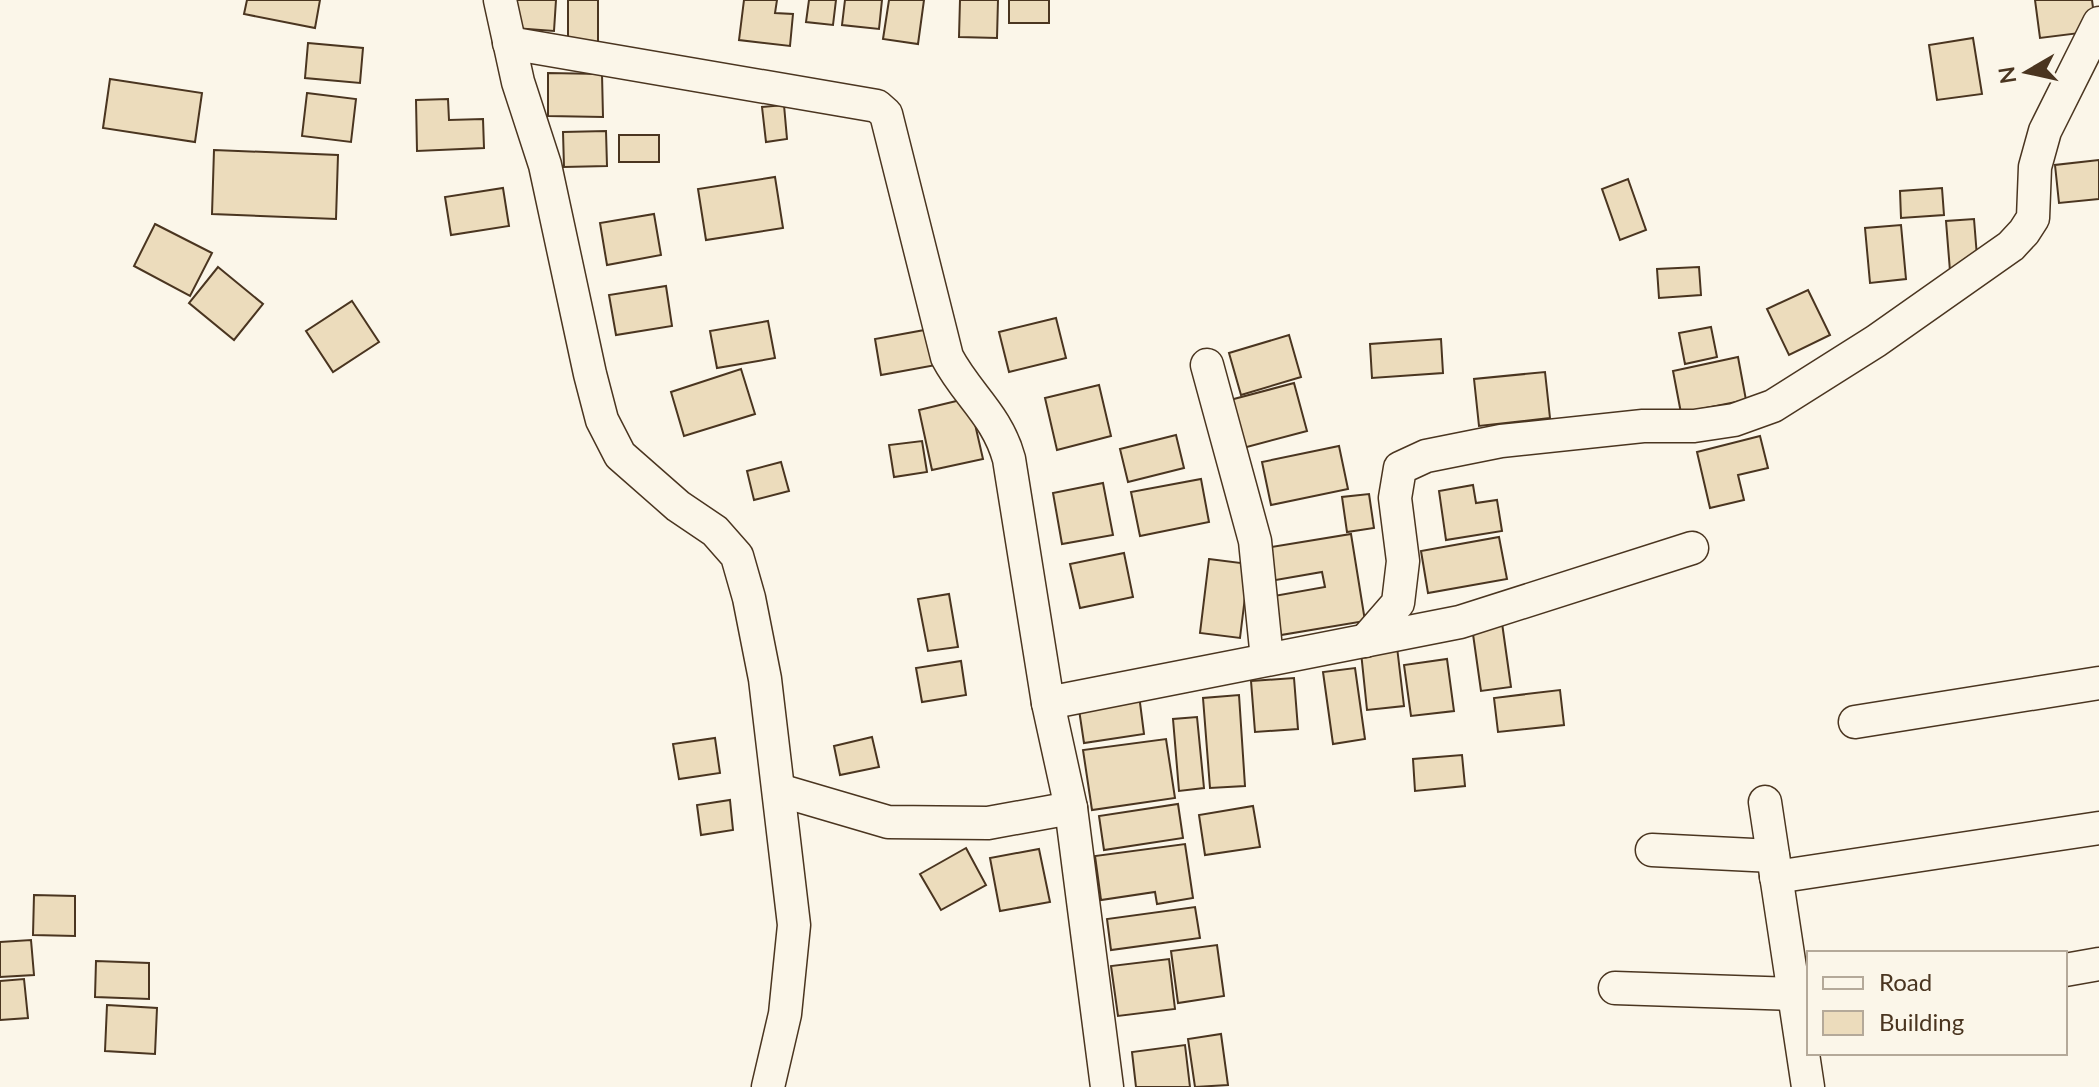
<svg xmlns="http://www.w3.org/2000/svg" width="2099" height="1087" font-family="Lato,sans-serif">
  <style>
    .building { fill: #ecdcbc; stroke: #4a3520; stroke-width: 2 }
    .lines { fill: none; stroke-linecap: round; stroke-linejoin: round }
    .minor-casing { stroke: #4a3520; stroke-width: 35 }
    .minor { stroke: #fbf6e9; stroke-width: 32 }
  </style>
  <rect width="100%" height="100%" fill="#fbf6e9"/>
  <g class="building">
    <polygon points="247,0 320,0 315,28 244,14"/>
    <polygon points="516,0 556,0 554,31 514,28"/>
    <polygon points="568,0 598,0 598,44 568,43"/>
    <polygon points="744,0 777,0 775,13 793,14 790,46 739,40"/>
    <polygon points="809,0 836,0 833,25 806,22"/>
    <polygon points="845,0 882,0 879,29 842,25"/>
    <polygon points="889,0 924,0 918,44 883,39"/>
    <polygon points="960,0 998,0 997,38 959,37"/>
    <rect x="1009" y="0" width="40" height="23"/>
    <polygon points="2035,0 2092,0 2096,31 2040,38"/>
    <polygon points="1973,38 1982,94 1937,100 1929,45"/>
    <polygon points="308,43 363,48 360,83 305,78"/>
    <polygon points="548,73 602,74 603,117 548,116"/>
    <polygon points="110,79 202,93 195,142 103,128"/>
    <polygon points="307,93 356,99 351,142 302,136"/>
    <polygon points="448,99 449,120 483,119 484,148 417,151 416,100"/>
    <polygon points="784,105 787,139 766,142 762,107"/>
    <polygon points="606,131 607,166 564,167 563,132"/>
    <rect x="619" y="135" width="40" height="27"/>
    <polygon points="214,150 338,155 336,219 212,214"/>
    <polygon points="2099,160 2099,199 2059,203 2055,165"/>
    <polygon points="775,177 783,228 706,240 698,189"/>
    <polygon points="1628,179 1646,230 1620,240 1602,189"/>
    <polygon points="503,188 509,226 451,235 445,197"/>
    <polygon points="1942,188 1944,215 1901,218 1900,191"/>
    <polygon points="654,214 661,255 607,265 600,223"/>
    <polygon points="1974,219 1978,269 1950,271 1946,221"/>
    <polygon points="155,224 212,253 190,296 134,266"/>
    <polygon points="1901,225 1906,279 1870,283 1865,228"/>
    <polygon points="218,267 263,304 234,340 189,303"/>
    <polygon points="1699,267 1701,295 1659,298 1657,269"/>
    <polygon points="666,286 672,326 616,335 609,295"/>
    <polygon points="1808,290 1830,335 1789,355 1767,309"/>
    <polygon points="352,301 379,342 333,372 306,331"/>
    <polygon points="1056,318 1066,358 1009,372 999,332"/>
    <polygon points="768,321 775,358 717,368 710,331"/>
    <polygon points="1711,327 1717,357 1685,364 1679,333"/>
    <polygon points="930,329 936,365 881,375 875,339"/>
    <polygon points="1289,335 1301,377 1241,395 1229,353"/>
    <polygon points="1441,339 1443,373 1372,378 1370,344"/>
    <polygon points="1738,357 1746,400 1681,413 1673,371"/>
    <polygon points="741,369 755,414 684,436 671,392"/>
    <polygon points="1545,372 1550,418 1479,426 1474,379"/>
    <polygon points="1294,383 1307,431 1243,448 1230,400"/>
    <polygon points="1099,385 1111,436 1057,450 1045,398"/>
    <polygon points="969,398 983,459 932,470 919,410"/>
    <polygon points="1176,435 1184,468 1128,482 1120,449"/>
    <polygon points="1760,436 1768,468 1738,475 1744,500 1710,508 1697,452"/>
    <polygon points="922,441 927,472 894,477 889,445"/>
    <polygon points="1339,446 1348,489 1271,505 1262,462"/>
    <polygon points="781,462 789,491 754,500 747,471"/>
    <polygon points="1201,479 1209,522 1140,536 1131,492"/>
    <polygon points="1103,483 1113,535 1062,544 1053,493"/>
    <polygon points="1473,485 1476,503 1497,500 1502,531 1446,540 1439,491"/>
    <polygon points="1369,494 1374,528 1347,532 1342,497"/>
    <polygon points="1351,534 1365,621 1281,635 1274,596 1325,587 1322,572 1270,581 1265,548"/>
    <polygon points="1499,537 1507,579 1428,593 1421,551"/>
    <polygon points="1124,553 1133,597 1080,608 1070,564"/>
    <polygon points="1209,559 1249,564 1240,638 1200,633"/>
    <polygon points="949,594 958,647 928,651 918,599"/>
    <polygon points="1502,623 1511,687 1481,691 1472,627"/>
    <polygon points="1397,647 1404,706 1367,710 1361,652"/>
    <polygon points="1447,659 1454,711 1411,716 1404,665"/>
    <polygon points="961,661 966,695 922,702 916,668"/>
    <polygon points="1355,668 1365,739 1333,744 1323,672"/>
    <polygon points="1294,678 1298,729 1255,732 1251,681"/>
    <polygon points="1560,690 1564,725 1498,732 1494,698"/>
    <polygon points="1139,695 1144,734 1084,743 1078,703"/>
    <polygon points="1239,695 1245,786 1210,788 1203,698"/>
    <polygon points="1197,717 1204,788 1179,791 1173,719"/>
    <polygon points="872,737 879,767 840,775 834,746"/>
    <polygon points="715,738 720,773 679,779 673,744"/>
    <polygon points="1166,739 1175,798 1092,810 1083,750"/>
    <polygon points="1462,755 1465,786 1415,791 1413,759"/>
    <polygon points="730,800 733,830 701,835 697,805"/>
    <polygon points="1178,804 1183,838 1104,850 1099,816"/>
    <polygon points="1253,806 1260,847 1205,855 1199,815"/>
    <polygon points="1185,844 1193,898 1157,904 1155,892 1101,900 1095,856"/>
    <polygon points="966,848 986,885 941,910 920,874"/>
    <polygon points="1039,849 1050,902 1000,911 990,858"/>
    <polygon points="34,895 75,896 75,936 33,935"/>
    <polygon points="1195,907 1200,938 1111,950 1107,919"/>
    <polygon points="31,940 34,975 0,977 0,942"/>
    <polygon points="1217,945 1224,996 1178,1003 1171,951"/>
    <polygon points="1169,959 1175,1009 1118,1016 1111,966"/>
    <polygon points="96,961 149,963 149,999 95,997"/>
    <polygon points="24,979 28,1018 0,1020 0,981"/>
    <polygon points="107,1005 157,1008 155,1054 105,1051"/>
    <polygon points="1221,1034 1228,1085 1195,1087 1188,1039"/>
    <polygon points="1185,1045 1190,1087 1136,1087 1132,1052"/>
  </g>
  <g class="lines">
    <defs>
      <g id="minor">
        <polyline points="500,0 518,82 545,165 590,374 602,420 620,455 678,506 715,531 737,556 749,598 765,679 794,925 785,1014 768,1087"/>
        <path d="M509,43l368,63 9,8 61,243c20,38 50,58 62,102l39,244 23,105 36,279"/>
        <polyline points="1207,365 1255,541 1267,659"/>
        <polyline points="1365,641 1398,603 1403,561 1395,498 1400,468 1426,456 1501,441 1643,426 1694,426 1734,420 1773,406 1876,341 2011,246 2024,232 2033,218 2035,167 2045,131 2099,23"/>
        <polyline points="1048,703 1460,622 1692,548"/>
        <polyline points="1855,722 2099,683"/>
        <polyline points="779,790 888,822 988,823 1071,808"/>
        <polyline points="1765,802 1808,1087"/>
        <polyline points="1652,850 1773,856"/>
        <polyline points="1776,877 2099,828"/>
        <polyline points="2065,970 2099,964"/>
        <polyline points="1615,988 1794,994"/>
      </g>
    </defs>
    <use href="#minor" class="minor-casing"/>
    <use href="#minor" class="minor"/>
  </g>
  <rect x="1807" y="951" width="260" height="104" fill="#fbf6e9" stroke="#b4a999" stroke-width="2"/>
  <rect x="1823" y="977" width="40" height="12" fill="#fbf6e9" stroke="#b4a999" stroke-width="2"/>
  <text x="1879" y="991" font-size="24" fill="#4a3520">Road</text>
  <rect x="1823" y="1011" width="40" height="24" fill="#ecdcbc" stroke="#b4a999" stroke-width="2"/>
  <text x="1879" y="1031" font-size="24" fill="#4a3520">Building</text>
  <g transform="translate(2027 72) rotate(261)" stroke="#fbf6e9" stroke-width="6" paint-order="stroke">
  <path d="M0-6L14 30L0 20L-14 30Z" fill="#4a3520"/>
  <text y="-12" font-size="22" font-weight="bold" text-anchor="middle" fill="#4a3520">N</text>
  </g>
</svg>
